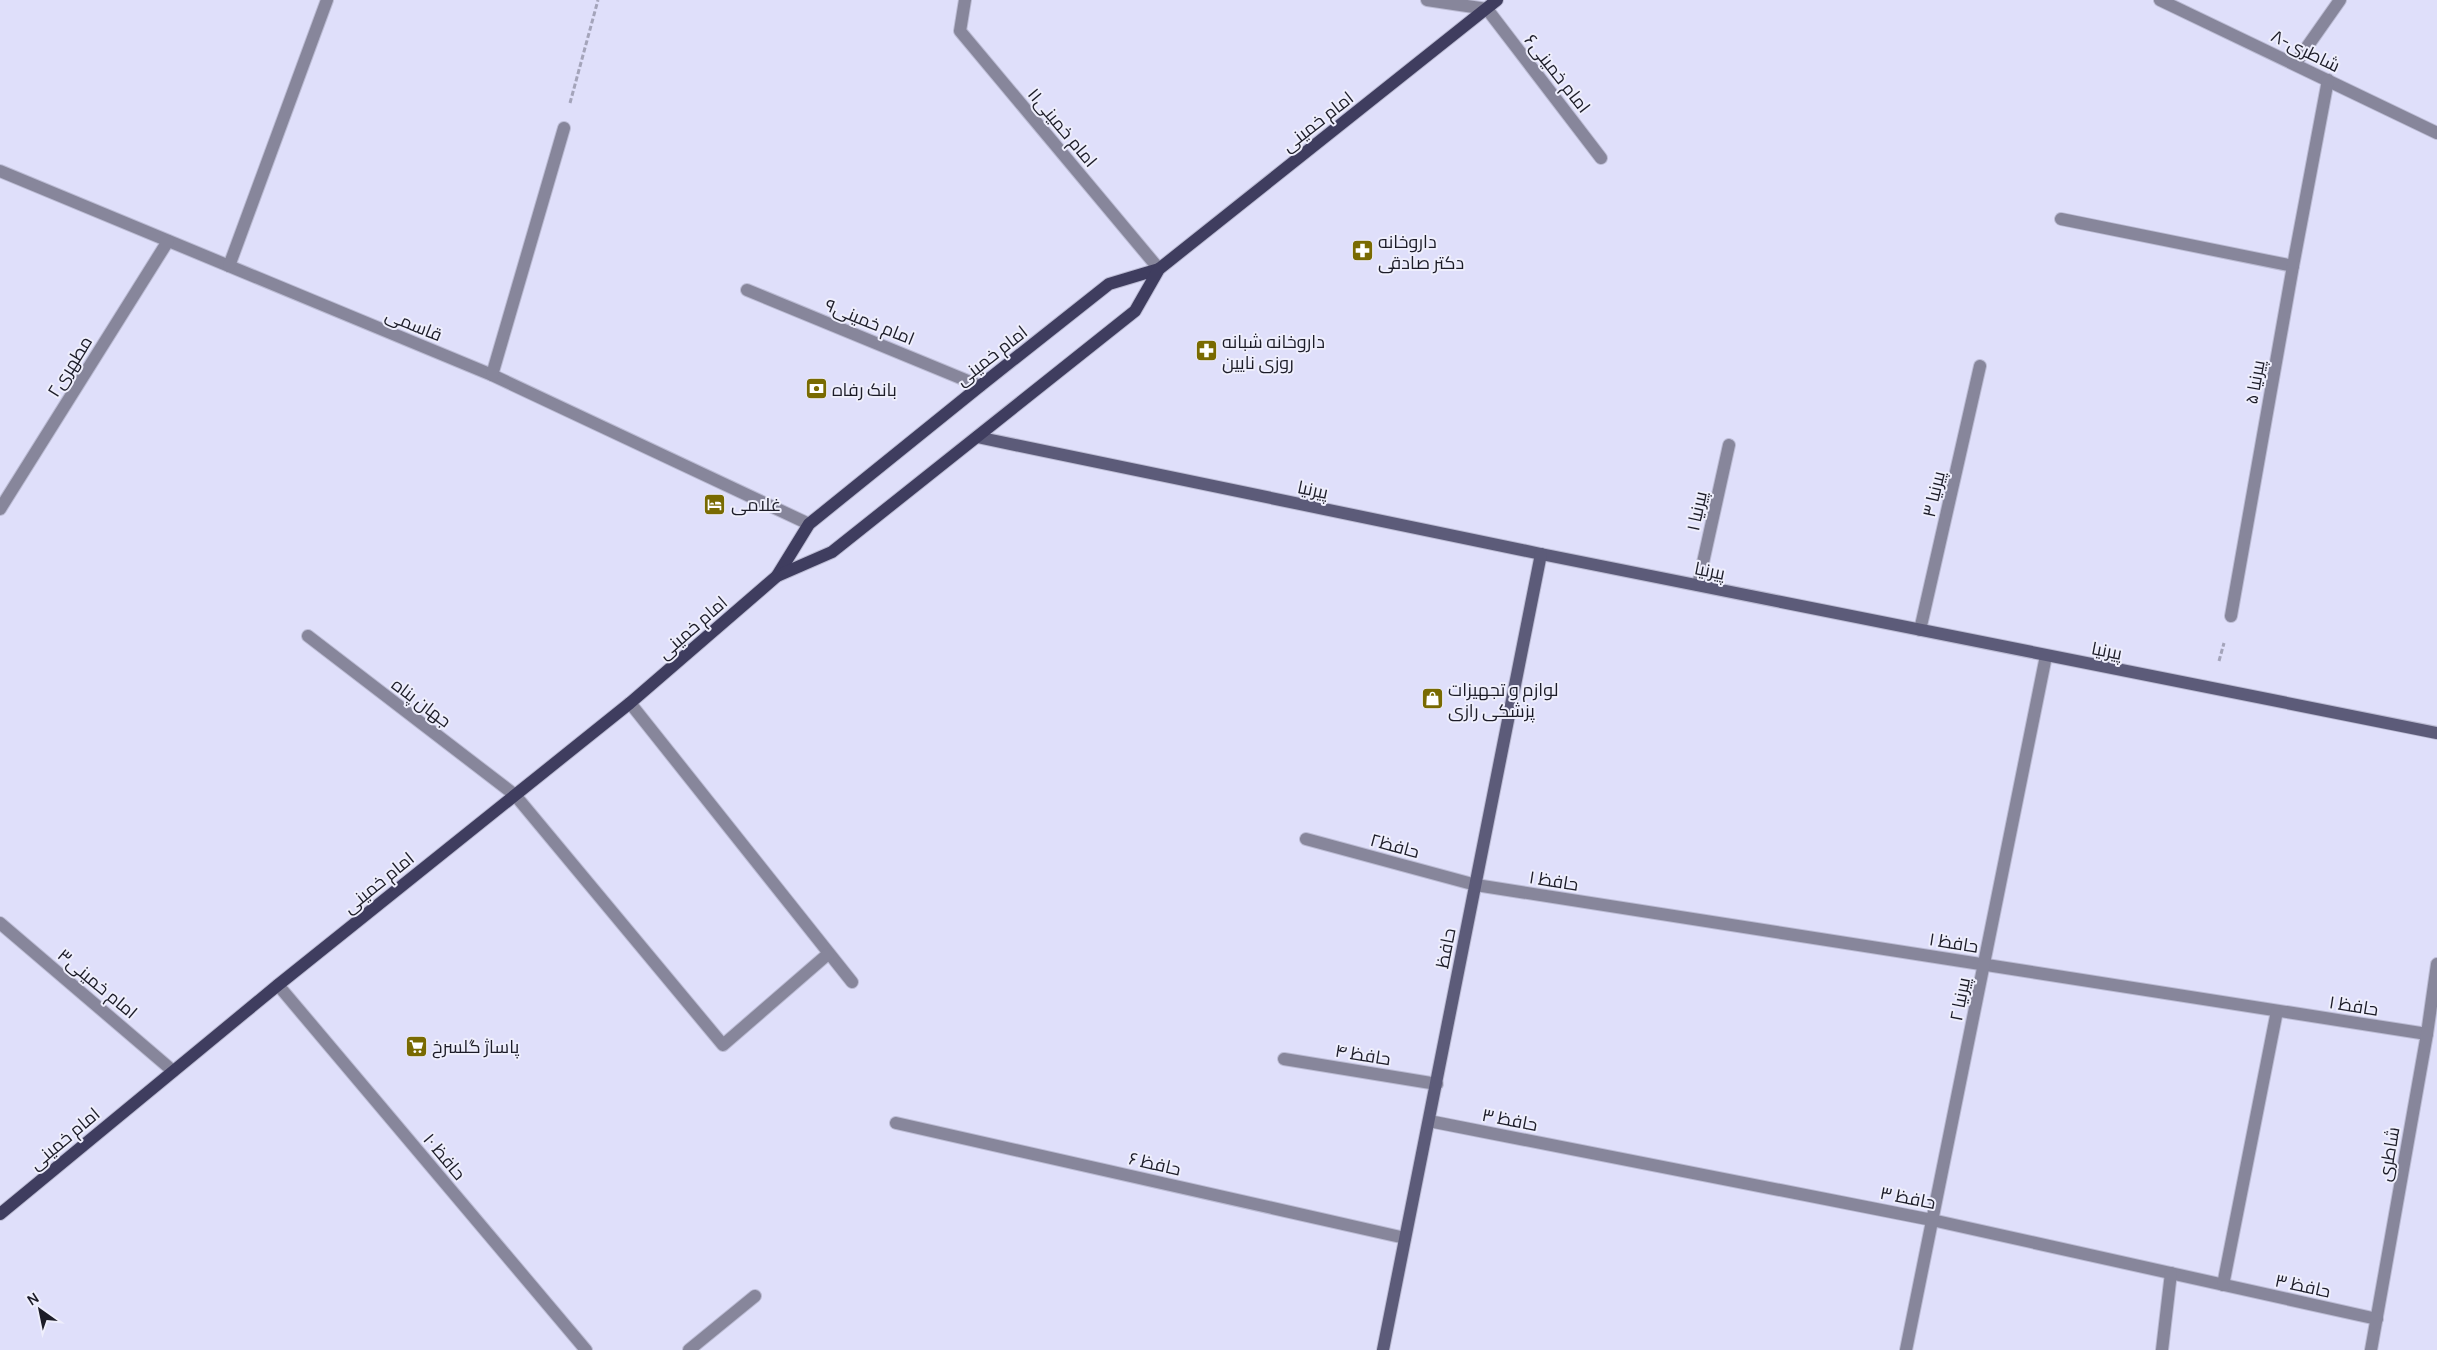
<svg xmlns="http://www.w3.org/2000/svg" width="2437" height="1350" font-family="Manrope,Cairo,sans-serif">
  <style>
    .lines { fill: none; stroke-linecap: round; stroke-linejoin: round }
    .lane-casing { stroke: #bcbcd4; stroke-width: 14 }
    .street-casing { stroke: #bcbcd4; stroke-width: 14 }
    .secondary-casing { stroke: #bcbcd4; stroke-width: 14 }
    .primary-casing { stroke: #bcbcd4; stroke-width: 14 }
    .path { stroke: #a4a4ba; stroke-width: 3; stroke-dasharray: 5 2.5; stroke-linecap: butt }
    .lane { stroke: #87869b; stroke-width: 12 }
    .street { stroke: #87869b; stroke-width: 12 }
    .secondary { stroke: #5c5b79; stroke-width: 12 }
    .primary { stroke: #3f3d5f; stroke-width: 12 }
    .labels { text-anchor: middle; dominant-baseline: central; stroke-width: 4; stroke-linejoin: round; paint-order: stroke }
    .street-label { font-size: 18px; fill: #1c1c28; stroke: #eeeefc }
    .poi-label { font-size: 18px; fill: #1c1c28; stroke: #eeeefc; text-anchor: start }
  </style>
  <rect width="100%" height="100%" fill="#dfdffa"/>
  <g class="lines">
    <defs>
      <g id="lane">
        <polyline points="630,703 852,982"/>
        <polyline points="689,1350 755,1296"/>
      </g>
      <g id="street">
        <polyline points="965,0 960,31 1159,269"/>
        <polyline points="1427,0 1487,9 1601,158"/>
        <polyline points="2160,0 2437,133"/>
        <polyline points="2295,64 2340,0"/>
        <polyline points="0,171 492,375 809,524"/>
        <polyline points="2061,219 2293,266"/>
        <polyline points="229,266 327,0"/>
        <polyline points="747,290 980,386"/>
        <polyline points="492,375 564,128"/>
        <polyline points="0,509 168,241"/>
        <polyline points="1698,585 1729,445"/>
        <polyline points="2231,616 2293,266 2328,80"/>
        <polyline points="1920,630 1980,366"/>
        <polyline points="308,636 515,795 723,1045 828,954"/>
        <polyline points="1306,839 1476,885 2427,1034"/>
        <polyline points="0,923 173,1071"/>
        <polyline points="278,985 586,1350"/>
        <polyline points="1284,1059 1437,1084"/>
        <polyline points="1429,1121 1932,1220 2377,1319"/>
        <polyline points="896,1123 1405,1238"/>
        <polyline points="2223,1285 2277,1011"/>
        <polyline points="1906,1350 2046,656"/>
        <polyline points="2162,1350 2171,1273"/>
        <polyline points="2371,1350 2427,1034 2437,964"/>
      </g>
      <g id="secondary">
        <polyline points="977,437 1541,554 2437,733"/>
        <polyline points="1383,1350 1541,554"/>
      </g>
      <g id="primary">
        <polyline points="777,576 809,524 980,386 1109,284 1159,269"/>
        <polyline points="0,1214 278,985 630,703 777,576 832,552 1135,311 1159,269 1497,0"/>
      </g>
    </defs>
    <use href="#lane" class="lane-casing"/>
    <use href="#street" class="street-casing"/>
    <use href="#secondary" class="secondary-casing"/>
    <use href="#primary" class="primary-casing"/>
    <g class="path">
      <polyline points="570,103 598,0"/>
      <polyline points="2219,661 2224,643"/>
    </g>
    <use href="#lane" class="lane"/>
    <use href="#street" class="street"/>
    <use href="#secondary" class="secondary"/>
    <use href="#primary" class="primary"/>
  </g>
  <defs>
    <symbol id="pharmacy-square" viewBox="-11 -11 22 22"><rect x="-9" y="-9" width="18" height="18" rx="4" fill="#796a01" stroke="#eeeefc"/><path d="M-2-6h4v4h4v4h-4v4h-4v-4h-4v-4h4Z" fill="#fff"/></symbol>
    <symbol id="bank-square" viewBox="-11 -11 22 22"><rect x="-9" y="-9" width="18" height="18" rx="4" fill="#796a01" stroke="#eeeefc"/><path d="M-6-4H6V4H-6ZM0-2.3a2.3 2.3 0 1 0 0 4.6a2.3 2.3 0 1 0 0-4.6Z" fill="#fff"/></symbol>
    <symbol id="hotel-square" viewBox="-11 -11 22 22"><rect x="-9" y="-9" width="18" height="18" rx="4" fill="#796a01" stroke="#eeeefc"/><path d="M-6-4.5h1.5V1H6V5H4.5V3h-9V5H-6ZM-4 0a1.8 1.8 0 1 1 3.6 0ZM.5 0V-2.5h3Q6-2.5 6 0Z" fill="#fff"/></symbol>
    <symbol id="shop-square" viewBox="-11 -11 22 22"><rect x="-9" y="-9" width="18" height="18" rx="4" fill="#796a01" stroke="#eeeefc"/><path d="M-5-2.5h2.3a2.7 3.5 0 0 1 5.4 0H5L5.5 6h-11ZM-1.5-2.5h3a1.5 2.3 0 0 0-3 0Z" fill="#fff"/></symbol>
    <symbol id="supermarket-square" viewBox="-11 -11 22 22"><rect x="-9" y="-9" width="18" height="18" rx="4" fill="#796a01" stroke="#eeeefc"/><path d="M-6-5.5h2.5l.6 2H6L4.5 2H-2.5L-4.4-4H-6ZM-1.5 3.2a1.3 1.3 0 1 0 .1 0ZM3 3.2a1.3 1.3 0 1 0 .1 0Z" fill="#fff"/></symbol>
  </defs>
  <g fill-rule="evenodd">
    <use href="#pharmacy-square" x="1350" y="238" width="25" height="25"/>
    <use href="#pharmacy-square" x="1194" y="338" width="25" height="25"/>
    <use href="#bank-square" x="804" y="376" width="25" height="25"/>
    <use href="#hotel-square" x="702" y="492" width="25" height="25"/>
    <use href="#shop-square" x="1420" y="686" width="25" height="25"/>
    <use href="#supermarket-square" x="404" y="1034" width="25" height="25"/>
  </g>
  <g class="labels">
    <g class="street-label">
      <text transform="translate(2306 50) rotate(26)">۸-شاطری</text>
      <text transform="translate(1558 73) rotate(52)">امام خمینی۶</text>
      <text transform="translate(1317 121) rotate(-38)">امام خمینی</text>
      <text transform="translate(1063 127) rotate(50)">امام خمینی۱۱</text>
      <text transform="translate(870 321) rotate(22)">امام خمینی۹</text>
      <text transform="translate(414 324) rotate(22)">قاسمی</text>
      <text transform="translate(991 355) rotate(-38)">امام خمینی</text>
      <text transform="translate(69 366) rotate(-58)">مطهری۲</text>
      <text transform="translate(2254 382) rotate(-80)">پیرنیا ۵</text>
      <text transform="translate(1313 489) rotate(12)">پیرنیا</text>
      <text transform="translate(1933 494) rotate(-77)">پیرنیا ۳</text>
      <text transform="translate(1696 511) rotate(-78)">پیرنیا ۱</text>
      <text transform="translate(1710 570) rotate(11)">پیرنیا</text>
      <text transform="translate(692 627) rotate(-41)">امام خمینی</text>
      <text transform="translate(2107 650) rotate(11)">پیرنیا</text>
      <text transform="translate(422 702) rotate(37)">جهان پناه</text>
      <text transform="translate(1395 845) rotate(15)">حافظ۲</text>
      <text transform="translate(1554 880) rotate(9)">حافظ ۱</text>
      <text transform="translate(378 882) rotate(-39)">امام خمینی</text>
      <text transform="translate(1954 942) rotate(9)">حافظ ۱</text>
      <text transform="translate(1445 948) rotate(-79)">حافظ</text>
      <text transform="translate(98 983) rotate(40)">امام خمینی۳</text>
      <text transform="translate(1959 999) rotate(-79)">پیرنیا ۲</text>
      <text transform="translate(2354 1005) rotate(9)">حافظ ۱</text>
      <text transform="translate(1363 1054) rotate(9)">حافظ ۴</text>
      <text transform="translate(1510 1119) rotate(11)">حافظ ۳</text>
      <text transform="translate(64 1138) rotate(-40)">امام خمینی</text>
      <text transform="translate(2388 1154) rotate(-80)">شاطری</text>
      <text transform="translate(445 1156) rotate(50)">حافظ ۱۰</text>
      <text transform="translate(1155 1163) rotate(13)">حافظ ۶</text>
      <text transform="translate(1908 1197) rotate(11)">حافظ ۳</text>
      <text transform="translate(2303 1285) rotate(12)">حافظ ۳</text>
    </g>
    <g class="poi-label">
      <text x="1378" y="241">داروخانه<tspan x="1378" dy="21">دکتر صادقی</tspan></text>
      <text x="1222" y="341">داروخانه شبانه<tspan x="1222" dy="21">روزی نایین</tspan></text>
      <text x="832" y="389">بانک رفاه</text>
      <text x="731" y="504">غلامی</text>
      <text x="1448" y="689">لوازم و تجهیزات<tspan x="1448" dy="21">پزشکی رازی</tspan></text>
      <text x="432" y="1046">پاساژ گلسرخ</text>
    </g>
  </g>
  <g transform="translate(40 1310) rotate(327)" stroke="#eeeefc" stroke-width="4" paint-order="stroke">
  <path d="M0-4L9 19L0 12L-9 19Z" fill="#1c1c28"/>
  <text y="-8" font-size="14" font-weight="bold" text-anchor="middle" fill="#1c1c28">N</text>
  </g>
</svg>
